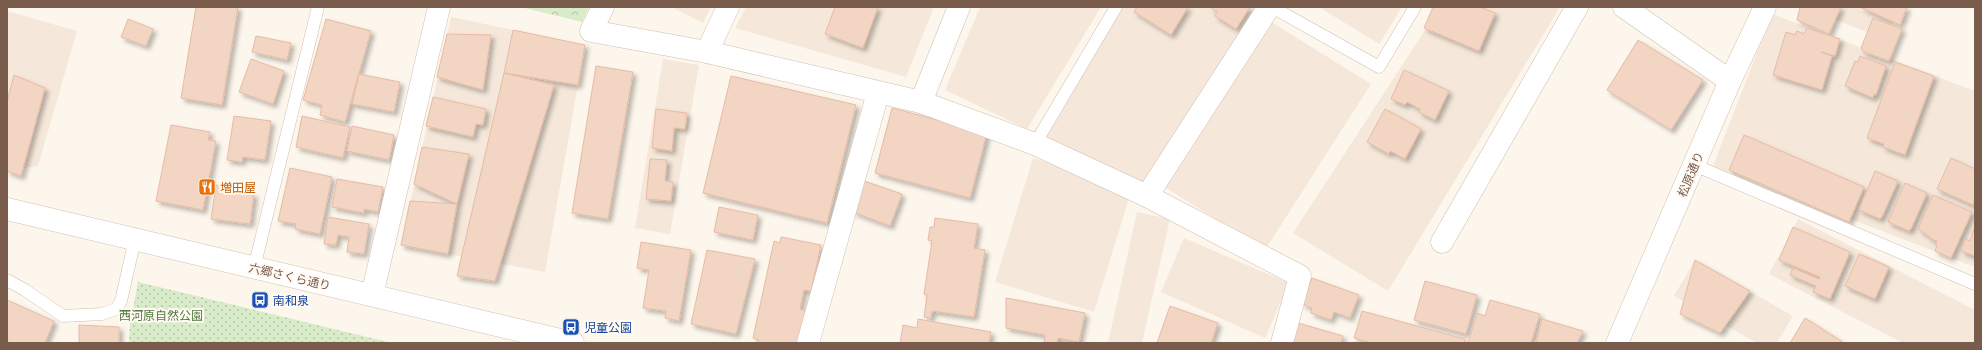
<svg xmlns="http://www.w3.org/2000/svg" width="1982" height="350" font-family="Barlow,'Noto Sans JP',sans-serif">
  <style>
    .residential { fill: #f5e8da }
    .grass { fill: url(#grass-dots) }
    .forest { fill: url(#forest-crowns) }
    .building { fill: #f3d5c3; stroke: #e6bba3; filter: url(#shadow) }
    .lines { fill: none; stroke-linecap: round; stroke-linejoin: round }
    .lane-casing { stroke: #d1beb0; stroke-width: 13 }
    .street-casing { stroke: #d1beb0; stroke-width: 23 }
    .secondary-casing { stroke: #d6c0b0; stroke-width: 23 }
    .lane { stroke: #fff; stroke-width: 12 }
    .street { stroke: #fff; stroke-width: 22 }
    .secondary { stroke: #fff; stroke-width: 22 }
    .labels { text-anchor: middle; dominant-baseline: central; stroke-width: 4; stroke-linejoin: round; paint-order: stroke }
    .street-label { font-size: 12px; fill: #7a5c4d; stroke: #fffaf3 }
    .food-label { font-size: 12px; fill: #c56008; stroke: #fffaf3; text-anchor: start }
    .transit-label { font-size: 12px; fill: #164399; stroke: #fffaf3; text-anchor: start }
    .park-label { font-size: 12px; fill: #537a41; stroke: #fffaf3 }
  </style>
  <defs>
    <pattern id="grass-dots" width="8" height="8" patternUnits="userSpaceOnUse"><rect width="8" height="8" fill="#d8ecc9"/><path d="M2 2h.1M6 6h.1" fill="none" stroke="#b4c2a5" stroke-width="1.8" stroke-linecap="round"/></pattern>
    <pattern id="forest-crowns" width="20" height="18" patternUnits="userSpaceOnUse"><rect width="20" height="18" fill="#d8ecc9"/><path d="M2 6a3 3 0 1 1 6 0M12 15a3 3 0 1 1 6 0" fill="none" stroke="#b4c2a5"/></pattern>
    <filter id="shadow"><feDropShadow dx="3.5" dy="3.5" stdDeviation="2" flood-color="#0004"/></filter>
  </defs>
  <rect width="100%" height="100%" fill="#fdf6ec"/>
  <g class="residential">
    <polygon points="671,7 711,7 703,23"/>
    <polygon points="746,7 934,7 906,77 735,28"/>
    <polygon points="980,7 1101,7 1027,129 945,90"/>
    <polygon points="1116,7 1258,7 1133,197 1130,195 1094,312 995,282 1033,158 1108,181 1034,132"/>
    <polygon points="1319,7 1402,7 1379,44"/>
    <polygon points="1440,7 1560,7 1388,291 1293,233"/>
    <polygon points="1804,7 1900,7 1886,40"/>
    <polygon points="7,11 77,31 38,166 7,170"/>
    <polygon points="1772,14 1975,91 1975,267 1713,166"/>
    <polygon points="451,17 585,45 545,272 401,245"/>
    <polygon points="1268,20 1371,84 1265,250 1163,186"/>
    <polygon points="663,59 699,65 670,234 635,228"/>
    <polygon points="1137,212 1170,219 1142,343 1108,343"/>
    <polygon points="1798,219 1975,310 1975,343 1903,343 1769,274"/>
    <polygon points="1184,238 1289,283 1265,338 1161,292"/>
    <polygon points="1695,260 1793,316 1777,343 1757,343 1674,296"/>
  </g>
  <polygon class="grass" points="138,282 392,343 129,343 130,324"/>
  <polygon class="forest" points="521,7 589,7 582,22"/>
  <g class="building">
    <polygon points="196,7 238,7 222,105 181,98"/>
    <polygon points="835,7 878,7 863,48 825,34"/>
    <polygon points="1137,7 1188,7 1171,35 1134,12"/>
    <polygon points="1210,7 1250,7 1236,29 1215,16 1217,12"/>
    <polygon points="1433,7 1480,7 1495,13 1479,51 1424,28"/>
    <polygon points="1800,7 1841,7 1829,34 1797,20"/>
    <polygon points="1860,7 1907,7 1900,25"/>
    <polygon points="1873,18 1902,29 1889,61 1864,52 1861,48"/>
    <polygon points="128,19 153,29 146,46 121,37"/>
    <polygon points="326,19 371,31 345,122 320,115 322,105 303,100"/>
    <polygon points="1807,28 1840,39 1835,56 1821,52 1832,56 1822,90 1773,75 1786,32 1795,35 1797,31 1804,34"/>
    <polygon points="513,30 585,45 578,85 504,73"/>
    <polygon points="447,34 491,35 483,90 437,77"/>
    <polygon points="256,36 291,43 287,60 252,52"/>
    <polygon points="1638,40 1703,80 1671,130 1607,90"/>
    <polygon points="1860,56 1886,66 1876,95 1874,94 1873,98 1845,86 1855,61 1858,62"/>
    <polygon points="251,59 284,71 273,104 239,92"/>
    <polygon points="1895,62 1934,76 1905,155 1883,147 1884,144 1867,138"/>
    <polygon points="596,66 633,72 608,219 572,213"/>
    <polygon points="1404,70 1449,91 1435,120 1419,112 1420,109 1407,102 1405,105 1391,99"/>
    <polygon points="504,73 554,85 495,281 457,276"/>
    <polygon points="359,74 400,82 394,112 352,104"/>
    <polygon points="14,75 45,88 21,176 7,171 7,102"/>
    <polygon points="731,76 856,105 827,223 703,193"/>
    <polygon points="433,97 486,109 483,125 476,124 473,137 426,126"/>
    <polygon points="892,108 987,133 970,198 875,173"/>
    <polygon points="656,109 687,113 685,129 674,128 672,151 652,148"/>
    <polygon points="1385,109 1421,129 1405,159 1390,151 1389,154 1367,142"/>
    <polygon points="234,116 271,121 265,160 243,157 242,162 227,160"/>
    <polygon points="302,116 350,127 343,158 296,147"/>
    <polygon points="171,125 210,132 208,140 216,141 203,210 156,201"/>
    <polygon points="352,126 394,135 389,160 347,151"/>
    <polygon points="1744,135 1864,187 1849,222 1729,170"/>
    <polygon points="422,147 469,154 457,204 414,184"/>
    <polygon points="1951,158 1975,169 1975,200 1973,205 1937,189"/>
    <polygon points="650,159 667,160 665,181 673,182 671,201 646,199"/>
    <polygon points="290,168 332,177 320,234 295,229 296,224 278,221"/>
    <polygon points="1875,171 1898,181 1882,217 1880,219 1859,210"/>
    <polygon points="337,179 383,187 378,212 364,209 364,213 332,207"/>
    <polygon points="864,181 902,194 890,226 853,212"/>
    <polygon points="1905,183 1927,193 1911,229 1909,231 1888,222"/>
    <polygon points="216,185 240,188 240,192 254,194 250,224 211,219"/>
    <polygon points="1933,195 1972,212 1951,258 1935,251 1937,245 1935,244 1937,241 1930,239 1930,237 1918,229"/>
    <polygon points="410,201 457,204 448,254 401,245"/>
    <polygon points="719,207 758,215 753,240 714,232"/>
    <polygon points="328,217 369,224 364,254 347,252 349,237 338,235 336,245 324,244"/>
    <polygon points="935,218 978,224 974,248 985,250 974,317 932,311 931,318 924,317 927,295 924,294 932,241 928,240 930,227 934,227"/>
    <polygon points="1975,226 1975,256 1961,251 1965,239 1970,241"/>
    <polygon points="1793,227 1850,252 1830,299 1813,292 1816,286 1790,275 1793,268 1819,279 1820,277 1779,260"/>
    <polygon points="781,237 821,245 811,291 804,290 800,309 806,311 800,343 758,343 759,340 753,338 774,241 780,243"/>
    <polygon points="641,242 691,250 679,321 665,318 666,311 643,308 649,270 637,268"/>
    <polygon points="707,250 755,259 736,334 691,324"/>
    <polygon points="1859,254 1889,267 1875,299 1845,286"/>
    <polygon points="1695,260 1750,291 1720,333 1680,314"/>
    <polygon points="1312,278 1359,295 1350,318 1334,312 1331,320 1311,313 1312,308 1302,304"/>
    <polygon points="1425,281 1477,295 1466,334 1414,320"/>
    <polygon points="1006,298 1085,313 1079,342 1058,338 1057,343 1044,343 1045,335 1006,328"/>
    <polygon points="7,300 54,321 45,343 11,343 7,341"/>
    <polygon points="1490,300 1540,314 1531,343 1468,343 1477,313 1485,316"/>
    <polygon points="1170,306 1218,323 1211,343 1157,343"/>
    <polygon points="1362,311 1465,339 1464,343 1372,343 1354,338"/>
    <polygon points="1805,318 1841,341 1839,343 1790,343"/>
    <polygon points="918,319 991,332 989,343 900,343 903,325 917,328"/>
    <polygon points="1542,319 1583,331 1577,343 1536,343"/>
    <polygon points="1298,323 1343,336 1341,343 1292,343"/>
    <polygon points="79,325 119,327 119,343 79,343"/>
  </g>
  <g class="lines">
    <defs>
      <g id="lane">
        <polyline points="1272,7 1379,67 1415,7"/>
        <polyline points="1035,144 1116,7"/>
        <polyline points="1694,165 1975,284"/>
        <polyline points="254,268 318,7"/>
        <polyline points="7,280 25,290 63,316 102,314 116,309 121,301 135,239"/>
      </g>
      <g id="street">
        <polyline points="603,7 591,31 707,52 921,102 1035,144 1147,196 1300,276 1282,343"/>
        <polyline points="1624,7 1730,81"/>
        <polyline points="707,52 728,7"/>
        <polyline points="921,102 959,7"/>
        <polyline points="1147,196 1269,7"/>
        <polyline points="1442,242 1577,7"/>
        <polyline points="372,295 439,7"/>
        <polyline points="808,343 878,93"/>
      </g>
      <g id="secondary">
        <polyline points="7,209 573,343"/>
        <polyline points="1617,343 1730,81 1765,7"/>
      </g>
    </defs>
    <use href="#lane" class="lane-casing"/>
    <use href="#street" class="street-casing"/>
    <use href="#secondary" class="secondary-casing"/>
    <use href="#lane" class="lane"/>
    <use href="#street" class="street"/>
    <use href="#secondary" class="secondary"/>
  </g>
  <defs>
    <symbol id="restaurant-square" viewBox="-11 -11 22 22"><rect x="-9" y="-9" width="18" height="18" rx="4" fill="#e8710a" stroke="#fffaf3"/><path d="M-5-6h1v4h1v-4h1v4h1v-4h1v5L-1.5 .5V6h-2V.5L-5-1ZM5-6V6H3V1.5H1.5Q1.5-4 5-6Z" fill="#fff"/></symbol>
    <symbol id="bus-square" viewBox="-11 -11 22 22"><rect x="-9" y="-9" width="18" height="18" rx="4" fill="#1a4fb4" stroke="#fffaf3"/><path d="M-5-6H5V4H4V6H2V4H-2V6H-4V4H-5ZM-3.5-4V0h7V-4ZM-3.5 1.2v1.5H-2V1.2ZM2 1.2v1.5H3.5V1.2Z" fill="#fff"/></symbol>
  </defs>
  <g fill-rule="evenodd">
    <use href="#restaurant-square" x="197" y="177" width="20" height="20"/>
    <use href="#bus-square" x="250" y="290" width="20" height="20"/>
    <use href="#bus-square" x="561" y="317" width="20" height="20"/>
  </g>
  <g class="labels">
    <g class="street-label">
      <text transform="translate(1690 174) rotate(-67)">松原通り</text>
      <text transform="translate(290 276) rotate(13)">六郷さくら通り</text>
    </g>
    <g class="food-label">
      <text x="220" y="187">増田屋</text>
    </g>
    <g class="transit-label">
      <text x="273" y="300">南和泉</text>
      <text x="584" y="327">児童公園</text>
    </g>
    <g class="park-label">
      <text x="161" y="315">西河原自然公園</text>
    </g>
  </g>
  <rect width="1982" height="350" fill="none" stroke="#7a5c4d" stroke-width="16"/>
</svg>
